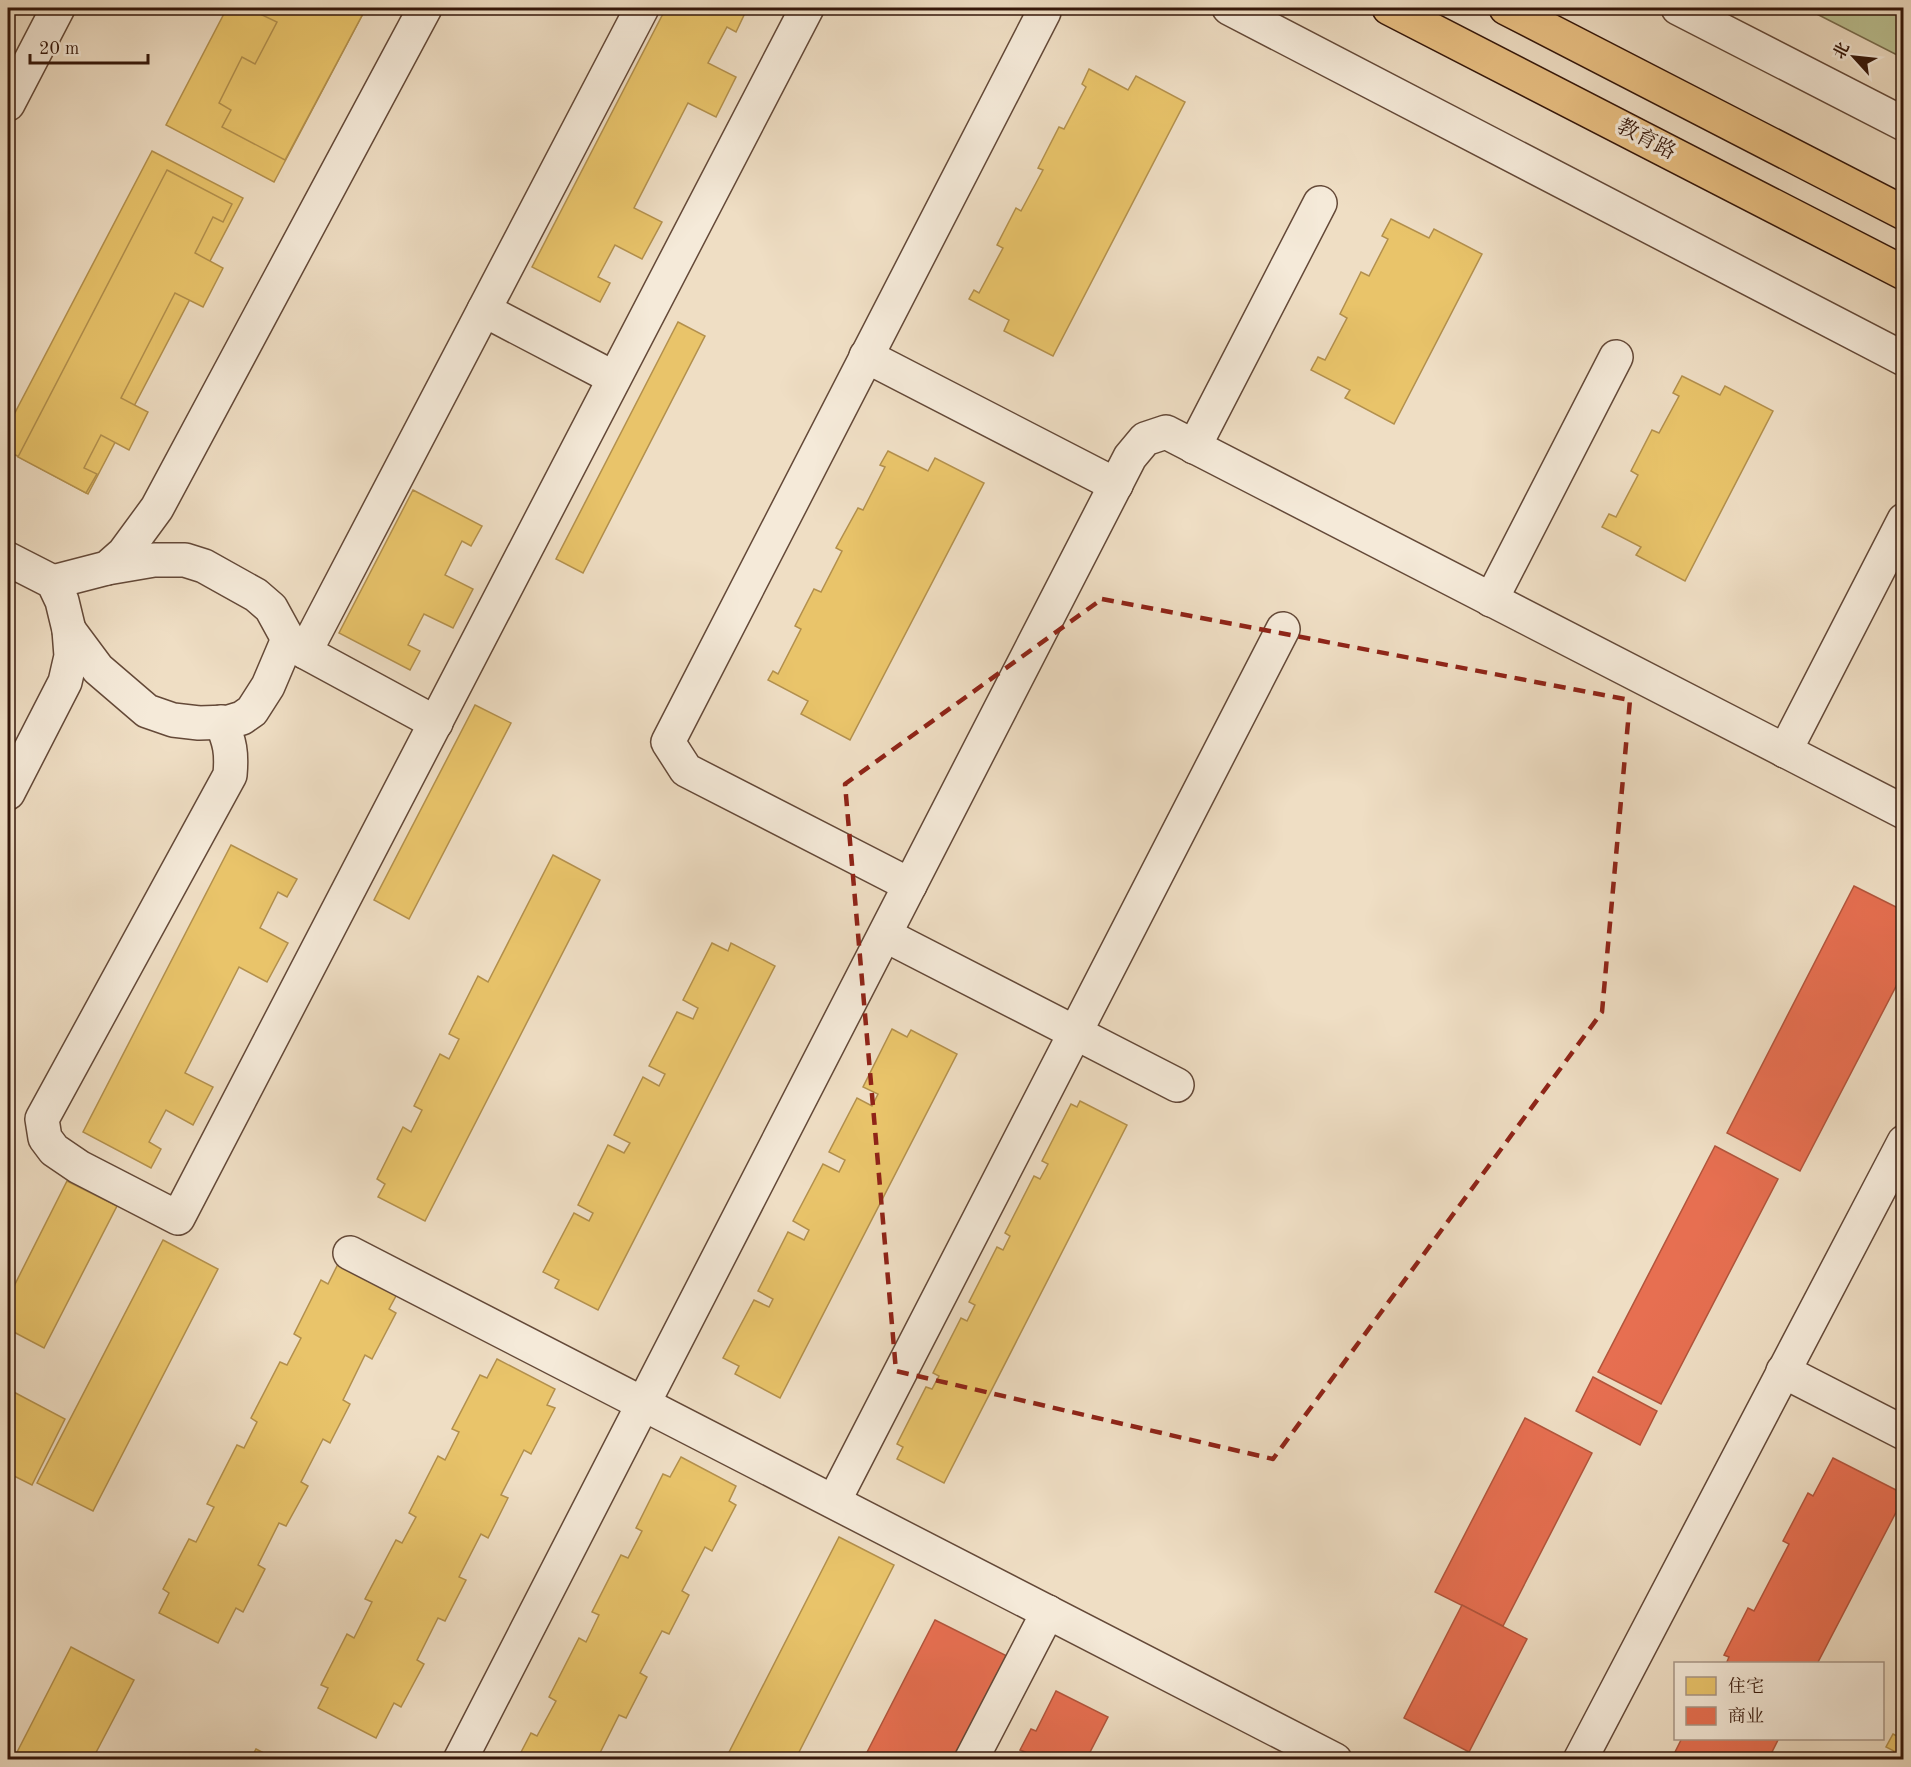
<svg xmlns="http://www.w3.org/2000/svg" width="1911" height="1767" font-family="'Old Standard TT','Noto Serif SC',serif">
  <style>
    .green { fill: #bbc192; stroke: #786c4e; stroke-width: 1.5 }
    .homes { fill: #e9c46a; stroke: #b3904d; stroke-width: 1.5 }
    .shops { fill: #e76f51; stroke: #b2553c; stroke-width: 1.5 }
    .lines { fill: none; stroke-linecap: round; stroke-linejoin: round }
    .minor-casing { stroke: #644938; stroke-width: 36 }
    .major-casing { stroke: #35170a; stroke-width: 36 }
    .minor { stroke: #f5ead9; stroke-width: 33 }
    .major { stroke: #e8bf82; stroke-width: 33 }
    .marked { fill: none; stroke: #8f2418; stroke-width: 4.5; stroke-dasharray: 12 8; stroke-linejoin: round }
    .labels { text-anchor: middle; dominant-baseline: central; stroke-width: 6; stroke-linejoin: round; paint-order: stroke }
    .street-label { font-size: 21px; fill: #35170a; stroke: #f5ead9 }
  </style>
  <rect width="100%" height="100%" fill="#efdec4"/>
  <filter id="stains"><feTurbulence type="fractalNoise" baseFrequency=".00333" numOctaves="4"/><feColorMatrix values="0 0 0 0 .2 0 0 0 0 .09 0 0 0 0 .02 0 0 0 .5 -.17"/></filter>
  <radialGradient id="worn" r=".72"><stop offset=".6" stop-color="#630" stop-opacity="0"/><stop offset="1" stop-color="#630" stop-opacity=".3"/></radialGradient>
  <polygon class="green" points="1805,8 1903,8 1903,58"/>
  <g class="homes">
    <polygon points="227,8 366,8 274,182 166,125"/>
    <polygon points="266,8 366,8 285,160 222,127 231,110 219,103 242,57 255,64 277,22 262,15"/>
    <polygon points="666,8 734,8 745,13 736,32 727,27 708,63 736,77 716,117 688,103 634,208 662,222 642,259 615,245 598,277 610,283 600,302 532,267"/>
    <polygon points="1089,69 1128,90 1136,76 1185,102 1053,356 1004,331 1009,320 969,299 974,290 979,293 1003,248 997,245 1016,208 1021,211 1043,170 1038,168 1059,127 1064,129 1086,87 1082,84"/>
    <polygon points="152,151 243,198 88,494 8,451 8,426"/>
    <polygon points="167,170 232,204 223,222 213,217 195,253 223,268 203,307 175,293 121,398 148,412 129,450 101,435 84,468 97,474 86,493 18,457"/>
    <polygon points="1391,219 1429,238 1434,229 1482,254 1394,424 1345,398 1350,390 1311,370 1318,357 1325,360 1347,318 1340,314 1361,272 1369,276 1388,239 1382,236"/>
    <polygon points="678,322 705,336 583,573 556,559"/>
    <polygon points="1682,376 1720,395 1725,386 1773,411 1685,581 1636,555 1641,547 1602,527 1609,514 1616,517 1638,475 1631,471 1652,430 1659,433 1679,396 1673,393"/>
    <polygon points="888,451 928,471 935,458 984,483 850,740 801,714 808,701 768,680 773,671 778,674 801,629 795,626 814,589 821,592 842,551 836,548 858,508 863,510 885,467 880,465"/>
    <polygon points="413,490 482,526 471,546 462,541 445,575 473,589 453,628 424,614 408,645 420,651 410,670 339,633"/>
    <polygon points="475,705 511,723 409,919 374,900"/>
    <polygon points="231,845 297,879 287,897 278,892 260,928 288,943 267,982 239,967 185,1073 213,1087 193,1125 166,1110 149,1142 161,1149 151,1168 83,1132"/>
    <polygon points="553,855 600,880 425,1221 378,1197 385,1184 377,1179 403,1127 411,1132 422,1110 414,1106 440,1054 449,1059 459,1039 449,1034 478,976 488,982"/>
    <polygon points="712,943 728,951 731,943 775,966 598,1310 555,1288 559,1280 543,1272 574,1213 589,1221 593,1213 578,1205 608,1145 624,1153 630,1143 614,1135 643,1077 659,1086 665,1074 649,1066 677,1012 693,1019 698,1008 683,1000"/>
    <polygon points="892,1029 907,1037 911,1030 957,1054 780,1398 735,1374 739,1366 723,1358 754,1300 769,1307 773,1299 758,1291 788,1232 804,1240 809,1230 793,1221 823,1164 839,1172 845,1160 829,1152 857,1098 872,1106 878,1094 863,1087"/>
    <polygon points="1080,1101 1127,1125 944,1483 897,1459 903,1447 897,1444 926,1387 932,1389 939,1376 933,1373 961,1318 967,1321 975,1305 969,1302 997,1247 1003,1250 1010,1236 1005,1233 1034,1176 1040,1179 1048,1164 1042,1161 1071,1104 1077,1107"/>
    <polygon points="67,1181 117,1206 44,1348 8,1329 8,1298"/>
    <polygon points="163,1240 218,1269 93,1511 37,1483"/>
    <polygon points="338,1264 397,1294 389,1309 396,1313 372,1359 365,1355 343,1400 350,1404 330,1443 323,1439 301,1482 308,1486 286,1526 279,1523 258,1565 265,1569 243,1612 236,1608 218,1643 159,1613 169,1593 163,1589 189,1539 196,1542 214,1507 207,1504 237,1445 244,1448 257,1422 251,1418 280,1362 287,1365 301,1338 294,1334 321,1280 328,1284"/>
    <polygon points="497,1359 555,1389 547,1405 555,1408 531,1454 524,1450 501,1495 508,1498 488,1538 481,1534 459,1577 466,1580 445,1621 438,1618 417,1660 424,1664 401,1707 394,1703 376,1738 318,1708 328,1688 321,1685 347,1634 354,1638 372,1602 365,1599 396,1540 402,1543 416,1517 409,1513 438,1456 445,1460 459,1432 452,1429 480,1375 487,1378"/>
    <polygon points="8,1389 65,1419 32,1485 8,1473"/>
    <polygon points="681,1457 736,1486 729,1501 736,1505 712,1551 705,1547 682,1591 689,1595 669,1634 662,1631 640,1673 647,1677 626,1718 619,1715 598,1757 603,1760 517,1760 531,1733 537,1736 556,1701 549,1697 579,1638 586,1642 599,1615 592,1612 621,1555 628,1558 642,1531 636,1528 663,1474 670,1477"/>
    <polygon points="839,1537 894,1565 795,1760 725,1760"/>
    <polygon points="71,1647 134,1680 92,1760 13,1760"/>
    <polygon points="1893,1734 1904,1740 1904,1760 1890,1760 1894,1751 1886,1747"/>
    <polygon points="256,1749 277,1760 250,1760"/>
  </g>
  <g class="shops">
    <polygon points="1854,886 1904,911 1904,971 1800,1171 1727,1133"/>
    <polygon points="1715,1146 1778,1179 1661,1404 1598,1372"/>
    <polygon points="1593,1377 1657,1411 1640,1445 1576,1411"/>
    <polygon points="1525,1418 1592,1453 1503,1626 1435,1592"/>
    <polygon points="1833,1458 1904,1494 1904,1497 1817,1664 1726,1664 1729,1657 1724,1655 1748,1608 1754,1611 1789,1544 1783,1541 1808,1493 1813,1496"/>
    <polygon points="1462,1605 1527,1639 1469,1752 1404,1718"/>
    <polygon points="935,1620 1007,1656 954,1760 863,1760"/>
    <polygon points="1056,1691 1108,1717 1086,1760 1021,1760 1025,1752 1020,1750 1031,1729 1036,1731"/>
    <polygon points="1682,1738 1779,1738 1768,1760 1671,1760"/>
  </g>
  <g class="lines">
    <defs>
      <g id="minor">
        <polyline points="1229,8 1904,359"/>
        <polyline points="1678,8 1904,124"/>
        <polyline points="8,104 58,8"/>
        <polyline points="484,310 614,378"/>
        <polyline points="866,356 1116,485"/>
        <polyline points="1194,447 1320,203"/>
        <polyline points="8,559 53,582 62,601 69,630 71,656 65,682 8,793"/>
        <polyline points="107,568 154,560 185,560 204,566 256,595 271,608 288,639 305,652 436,723"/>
        <polyline points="53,582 107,568 124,553 157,508 425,8"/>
        <polyline points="1491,600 1616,357"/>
        <polyline points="69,630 98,669 147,711 173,720 199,723 229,722 242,718 252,711 268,686 288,639"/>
        <polyline points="305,652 642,8"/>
        <path d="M221,722c9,20 11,31 9,53l-188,344 3,19 9,12 25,17 99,51 629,-1210"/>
        <polyline points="1785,751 1904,520"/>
        <polyline points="910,885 686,770 668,742 1044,12"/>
        <polyline points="885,935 1177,1085"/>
        <polyline points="350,1253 1335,1760"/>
        <polyline points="1783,1371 1904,1433"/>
        <polyline points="834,1501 1283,629"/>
        <polyline points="460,1760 1130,457 1145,439 1166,432 1904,812"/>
        <polyline points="971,1760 1048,1612"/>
        <polyline points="1580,1760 1904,1142"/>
      </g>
      <g id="major">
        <polyline points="1389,8 1904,273"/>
        <polyline points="1506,8 1904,213"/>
      </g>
    </defs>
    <use href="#minor" class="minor-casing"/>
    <use href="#major" class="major-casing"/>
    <use href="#minor" class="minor"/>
    <use href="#major" class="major"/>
  </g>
  <path class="marked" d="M1102,599l528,101 -28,312 -329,447 -377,-88 -51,-587z"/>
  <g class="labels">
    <g class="street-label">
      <text transform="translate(1646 140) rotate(27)">教育路</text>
    </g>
  </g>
  <rect width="1911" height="1767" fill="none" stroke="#efdec4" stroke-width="30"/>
  <rect x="9" y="9" width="1893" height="1749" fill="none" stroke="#35170a" stroke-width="3"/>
  <rect x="15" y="15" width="1881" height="1737" fill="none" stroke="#35170a" stroke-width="1.5"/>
  <rect x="1674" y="1662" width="210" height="78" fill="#f5ead9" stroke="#a89686" stroke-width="1.5"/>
  <rect x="1686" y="1677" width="30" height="18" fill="#e9c46a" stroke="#a89686" stroke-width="1.5"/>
  <text x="1728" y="1692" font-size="18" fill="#35170a">住宅</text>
  <rect x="1686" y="1707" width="30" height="18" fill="#e76f51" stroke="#a89686" stroke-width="1.5"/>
  <text x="1728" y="1722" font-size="18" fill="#35170a">商业</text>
  <g transform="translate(1854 57) rotate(297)" stroke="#f5ead9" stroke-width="4.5" paint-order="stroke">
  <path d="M0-4.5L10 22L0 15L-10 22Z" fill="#35170a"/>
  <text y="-9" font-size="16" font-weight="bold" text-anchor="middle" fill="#35170a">北</text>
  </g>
  <path d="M30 54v9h118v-9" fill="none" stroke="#35170a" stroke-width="3"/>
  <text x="39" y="54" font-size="18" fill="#35170a" stroke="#f5ead9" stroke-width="4.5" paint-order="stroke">20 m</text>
  <rect width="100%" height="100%" filter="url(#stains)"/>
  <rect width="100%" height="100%" fill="url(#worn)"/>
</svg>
